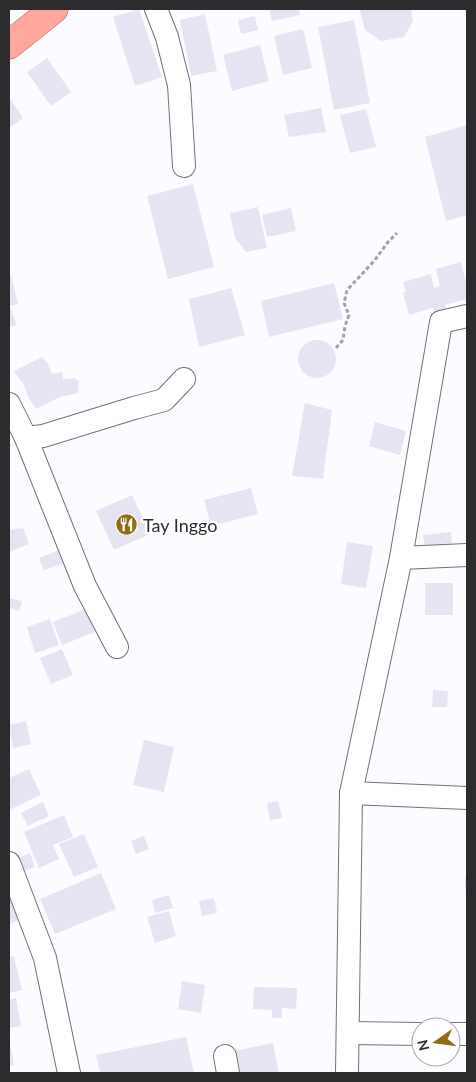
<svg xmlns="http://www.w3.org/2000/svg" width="476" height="1082" font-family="Lato,sans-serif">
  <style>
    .building { fill: #e6e4f3 }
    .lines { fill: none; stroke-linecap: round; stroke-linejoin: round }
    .minor-casing { stroke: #717076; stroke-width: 24 }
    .major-casing { stroke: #b4564d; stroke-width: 29 }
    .path { stroke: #a3a2a6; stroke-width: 3; stroke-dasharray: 4 2.5; stroke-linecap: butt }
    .minor { stroke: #fff; stroke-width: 22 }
    .major { stroke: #fea79e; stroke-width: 28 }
    .labels { text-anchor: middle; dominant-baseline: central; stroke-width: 5; stroke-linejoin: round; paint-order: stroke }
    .poi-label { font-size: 18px; fill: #2c2b2e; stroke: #fff; text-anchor: start }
  </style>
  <rect width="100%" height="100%" fill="#fcfbff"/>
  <g class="building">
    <polygon points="139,9 162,77 135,86 113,17"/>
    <polygon points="269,9 299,9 300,15 272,21"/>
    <polygon points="362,9 411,9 413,21 404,37 381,41 365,30 360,10"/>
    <polygon points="205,14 217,71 191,76 180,20"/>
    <polygon points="255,16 258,30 241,34 238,20"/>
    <polygon points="354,20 370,103 334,110 318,27"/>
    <polygon points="303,29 312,68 283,75 274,36"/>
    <polygon points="260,45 269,81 232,91 223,55"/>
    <polygon points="47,58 71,92 51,106 27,72"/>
    <polygon points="9,97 23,118 9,128"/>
    <polygon points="321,108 326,132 289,137 284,115"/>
    <polygon points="366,109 376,147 350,153 340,115"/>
    <polygon points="467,125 467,215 446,221 425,137"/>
    <polygon points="193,184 214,267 168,279 147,196"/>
    <polygon points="258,207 267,248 246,252 235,238 230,213"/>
    <polygon points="291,208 296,231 267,237 262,215"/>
    <polygon points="461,262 467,286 467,299 445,305 447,311 435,315 433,308 409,315 403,293 406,292 403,282 431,274 434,288 440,286 436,269"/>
    <polygon points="11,275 18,304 9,306 9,276"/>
    <polygon points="334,283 343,319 269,337 261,301"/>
    <polygon points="231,288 245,335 199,347 189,299"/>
    <polygon points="10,307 17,325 9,327 9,308"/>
    <circle cx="317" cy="359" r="19"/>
    <polygon points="42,357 47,362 52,374 62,372 63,379 74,378 79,381 78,393 60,397 36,409 28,397 24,385 14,371"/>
    <polygon points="305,403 332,410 323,479 292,476"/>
    <polygon points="375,422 406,431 400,455 369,446"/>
    <polygon points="251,488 258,514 211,526 204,500"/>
    <polygon points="132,495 150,534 114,550 96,511"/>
    <polygon points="23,528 29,544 9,552 9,530"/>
    <polygon points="451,532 452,546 425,549 423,535"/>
    <polygon points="347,542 373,546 366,588 341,584"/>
    <polygon points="59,550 64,563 44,570 39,558"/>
    <rect x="425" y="583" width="28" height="32"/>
    <polygon points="9,598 22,601 19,611 9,608"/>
    <polygon points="86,609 95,632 62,645 53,622"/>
    <polygon points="50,619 59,645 35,653 27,627"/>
    <polygon points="62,649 73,675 51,684 40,658"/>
    <polygon points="433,690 448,691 447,707 432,707"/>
    <polygon points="26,721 31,744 13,748 9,725"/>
    <polygon points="144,740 174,747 164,792 133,785"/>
    <polygon points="29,769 41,795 9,810 9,778"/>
    <polygon points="278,801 282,818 270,820 267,803"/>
    <polygon points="43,802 49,816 28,826 21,813"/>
    <polygon points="64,815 73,837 53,845 59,859 39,868 24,832"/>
    <polygon points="84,834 98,867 74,877 59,844"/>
    <polygon points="144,836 149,849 136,854 131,841"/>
    <polygon points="30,853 35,867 24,871 19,858"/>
    <polygon points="101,873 116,909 55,934 40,899"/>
    <polygon points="465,877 467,877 467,902 466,902"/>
    <polygon points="169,895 173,908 155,913 152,900"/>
    <polygon points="214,898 217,913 202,916 199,901"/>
    <polygon points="12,899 19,920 9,924 9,900"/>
    <polygon points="169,911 176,936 155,943 147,917"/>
    <polygon points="14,956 22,990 9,993 9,957"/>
    <polygon points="182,981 205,985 201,1013 178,1009"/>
    <polygon points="254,987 297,988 296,1009 282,1008 282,1018 272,1018 272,1010 253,1009"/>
    <polygon points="16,998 21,1026 9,1028 9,1000"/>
    <polygon points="186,1037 194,1073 100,1073 96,1055"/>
    <polygon points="273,1043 279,1073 238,1073 234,1051"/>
    <polygon points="9,1047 11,1047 14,1065 9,1066"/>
  </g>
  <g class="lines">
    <defs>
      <g id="minor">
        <polyline points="156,9 167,37 179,85 184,166"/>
        <polyline points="9,404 26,438 85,586 117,647"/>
        <polyline points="26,438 43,436 134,408 164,400 184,379"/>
        <polyline points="401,558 467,555"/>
        <polyline points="351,793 467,798"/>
        <polyline points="9,863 45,958 69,1073"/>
        <polyline points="348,1033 421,1034"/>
        <polyline points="451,1034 467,1034"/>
        <polyline points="225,1056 228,1073"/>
        <polyline points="347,1073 351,793 401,558 441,322 467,316"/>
      </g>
      <polyline id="major" points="9,45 54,9"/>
    </defs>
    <use href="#minor" class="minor-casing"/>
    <use href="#major" class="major-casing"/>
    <polyline class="path" points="336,348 343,340 345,326 349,315 344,303 347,290 375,260 388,242 397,233"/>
    <use href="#minor" class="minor"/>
    <use href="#major" class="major"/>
  </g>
  <defs>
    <symbol id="restaurant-disc" viewBox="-11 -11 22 22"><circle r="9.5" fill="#916c12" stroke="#fff"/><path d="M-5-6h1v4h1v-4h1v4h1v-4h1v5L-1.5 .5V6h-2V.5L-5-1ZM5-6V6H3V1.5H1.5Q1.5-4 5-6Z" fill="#fff"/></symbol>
  </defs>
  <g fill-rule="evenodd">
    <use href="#restaurant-disc" x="114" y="512" width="25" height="25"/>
  </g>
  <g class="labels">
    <g class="poi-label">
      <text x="143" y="525">Tay Inggo</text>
    </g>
  </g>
  <rect width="476" height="1082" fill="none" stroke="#2c2b2e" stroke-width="20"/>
  <g transform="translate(436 1042) rotate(256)"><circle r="24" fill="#ffffff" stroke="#abaaab"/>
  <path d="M0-4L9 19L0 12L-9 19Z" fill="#916c12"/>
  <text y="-8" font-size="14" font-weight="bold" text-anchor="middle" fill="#2c2b2e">N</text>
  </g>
</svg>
